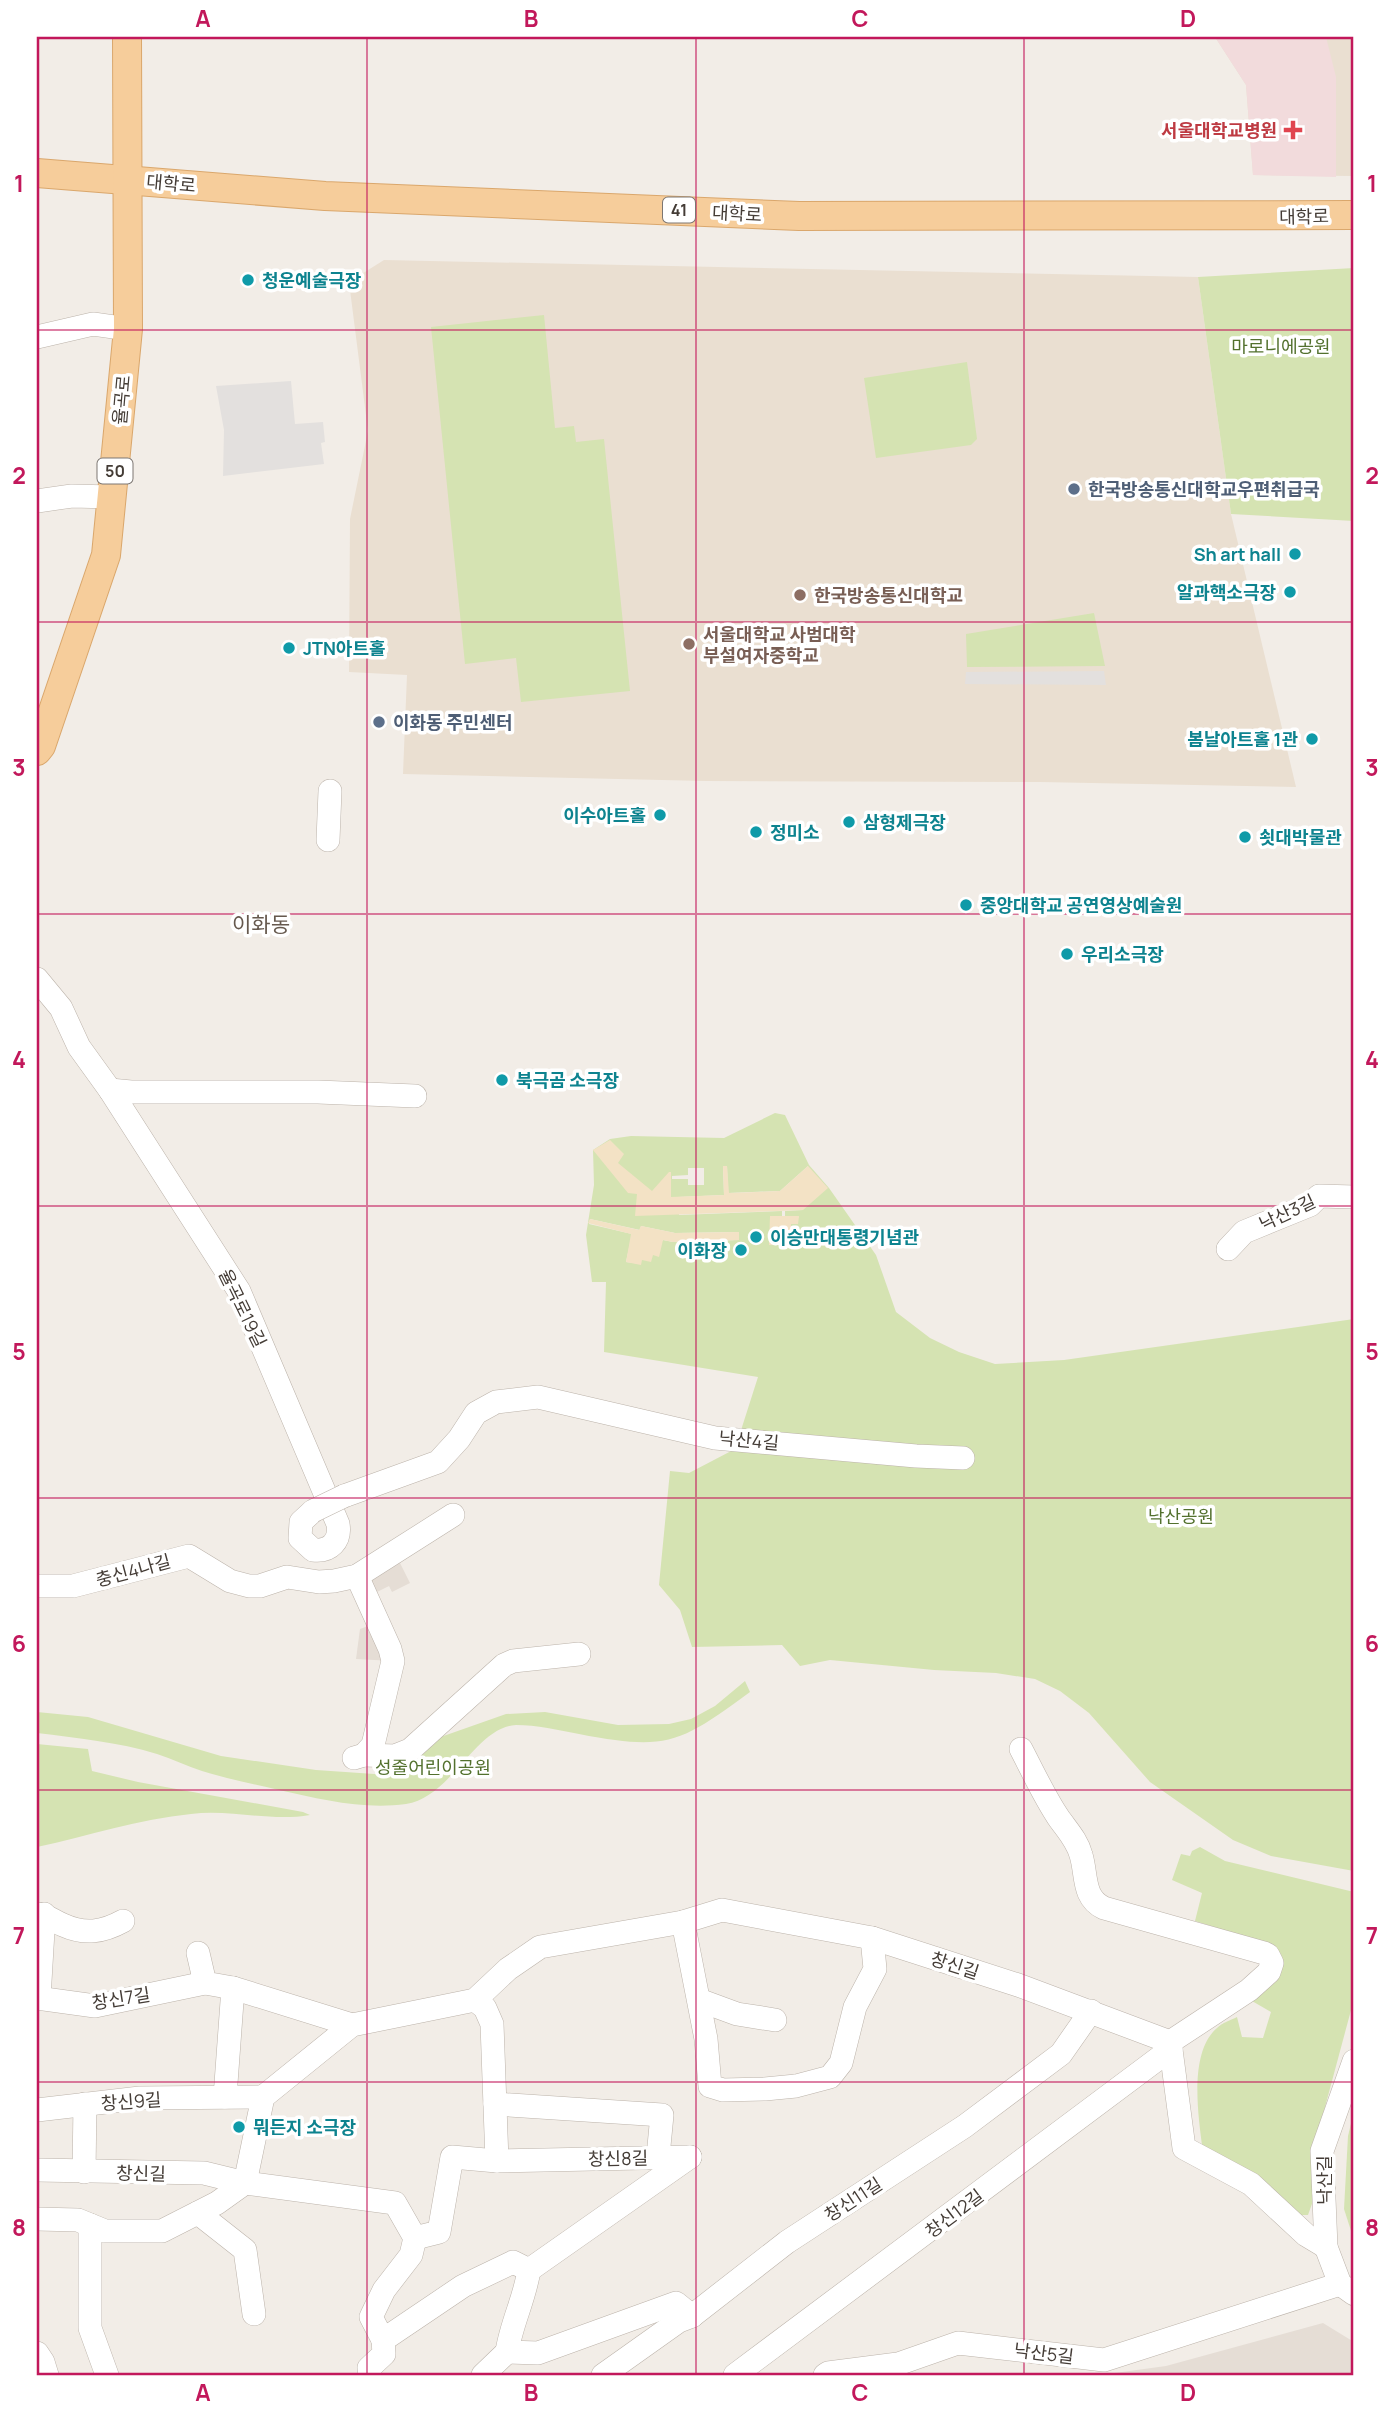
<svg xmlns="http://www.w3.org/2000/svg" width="1391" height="2412" font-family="Manrope,'Noto Sans KR',sans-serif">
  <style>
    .residential { fill: #e5ddd5 }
    .education { fill: #eadfd1 }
    .medical { fill: #f2dbdc }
    .green { fill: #d5e3b2; fill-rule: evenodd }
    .sand { fill: #f3e2c5 }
    .parking { fill: #e3e0de }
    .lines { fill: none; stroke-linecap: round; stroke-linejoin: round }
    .minor-casing { stroke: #bcb3aa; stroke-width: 24 }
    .major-casing { stroke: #daa76c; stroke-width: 30 }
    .minor { stroke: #fff; stroke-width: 23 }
    .major { stroke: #f6cd9b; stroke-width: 28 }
    .minor-bridge-casing { stroke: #bcb3aa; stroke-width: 24; stroke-linecap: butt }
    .minor-bridge { stroke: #fff; stroke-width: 23 }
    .grid { fill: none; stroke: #c2185b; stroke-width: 2; stroke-opacity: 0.55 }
    .health-dot { fill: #e0444e; stroke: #fff; stroke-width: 2.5 }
    .culture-dot { fill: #0f9aa8; stroke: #fff; stroke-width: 2.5 }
    .service-dot { fill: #5c6f8a; stroke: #fff; stroke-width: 2.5 }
    .education-dot { fill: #8d6e63; stroke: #fff; stroke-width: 2.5 }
    .labels { text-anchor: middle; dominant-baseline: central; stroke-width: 7; stroke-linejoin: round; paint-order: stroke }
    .shield { fill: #fff; stroke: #7c7672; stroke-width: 2 }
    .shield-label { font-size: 16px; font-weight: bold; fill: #443c36 }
    .health-label { font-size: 18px; font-weight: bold; fill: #be3a42; stroke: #fff; text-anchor: end }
    .street-label { font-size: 18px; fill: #443c36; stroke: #fff }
    .culture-label { font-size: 18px; font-weight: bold; fill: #0d838f; stroke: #fff; text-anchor: start }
    .park-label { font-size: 18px; fill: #53712e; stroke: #fff }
    .service-label { font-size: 18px; font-weight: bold; fill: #4e5e75; stroke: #fff; text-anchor: start }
    .education-label { font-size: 18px; font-weight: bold; fill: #785e54; stroke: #fff; text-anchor: start }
    .quarter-label { font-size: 21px; fill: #66594e; stroke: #fff }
    .neatline { fill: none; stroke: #c2185b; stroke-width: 2.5 }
    .grid-label { font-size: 23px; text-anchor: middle; font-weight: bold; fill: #c2185b }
  </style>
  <rect width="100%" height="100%" fill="#f2ede7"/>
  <g class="residential">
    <polygon points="394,1551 410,1583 392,1592 389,1586 367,1597 357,1576"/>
    <polygon points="379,1622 393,1661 356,1659 360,1629"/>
    <polygon points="1323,2323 1354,2342 1354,2375 1100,2375 1166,2366"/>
  </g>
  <g class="education">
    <polygon points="1215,37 1354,37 1354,176 1253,175 1246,85"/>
    <polygon points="384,260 1198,277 1231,514 1296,787 1040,782 706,781 403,774 407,675 349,672 350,519 368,431 349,282"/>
  </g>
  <polygon class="medical" points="1215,37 1326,37 1336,77 1336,177 1253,175 1246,85"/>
  <g class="green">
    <polygon points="1354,268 1354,521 1231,514 1198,277"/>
    <polygon points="544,315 555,428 574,426 576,442 604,439 630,691 521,702 516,658 465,664 431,327"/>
    <polygon points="967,362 977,439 971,445 876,458 864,378"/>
    <polygon points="1094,613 1105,666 967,667 966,634"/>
    <path d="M775,1113l10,2 24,50 20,23 47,67 20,57 34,26 29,14 36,12 69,-4 290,-41v552l-83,-15 -38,-16 -83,-58 -61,-69 -29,-22 -25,-12 -39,-6 -62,-3 -104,-10 -30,6 -18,-21 -90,2 -12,-37 -21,-25 11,-114 19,2 46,-24 23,-72 -154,-25 2,-70h-14l-6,-47 8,-50 -1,-35 17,-11 21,-3 93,2zM723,1166h4l1,27 52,-2 28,-25 -5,44 -18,1v5l14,1 -8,7v20l-21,-27 12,-1v-5l-103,4 -1,-18 46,-2zM688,1168h16v17h-16v-6h-16v-3l16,-1zM590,1219l50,11 1,-4 34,7 64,-1v8l-66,2 -10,-2 -11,15 -11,5v4l-15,-2 6,-28 -43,-10z"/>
    <path d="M745,1681l5,11c-71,52 -83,59 -171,42 -20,-4 -43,-9 -63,-9 -41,2 -64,72 -110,79 -43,6 -86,-5 -127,-14 -26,-6 -51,-11 -77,-19 -15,-5 -30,-12 -45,-17 -39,-12 -80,-16 -120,-21v-21l51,5 133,39 95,14 73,5 46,-36 71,-25 39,-2 73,13 51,-1 22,-5 24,-13z"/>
    <path d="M37,1744l51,5 4,22 46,11 165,30 7,3c-39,7 -80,-6 -119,-1 -52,5 -103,22 -154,33z"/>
    <path d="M1200,1847l25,14 129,31v107l-40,149 -1,53 -5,14h-17l-89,-70c-4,-32 -13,-93 15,-117 5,-5 14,-8 20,-11l5,20 21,1 8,-26 -19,-11 23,-23 -42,-45 -38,-12 7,-28 -30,-13 9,-26 9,2 2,-5z"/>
    <polygon points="1354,2111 1354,2240 1344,2209 1348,2136"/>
  </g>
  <g class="sand">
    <polygon points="610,1140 624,1154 618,1163 652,1191 669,1172 671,1172 671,1197 724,1195 723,1166 727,1166 729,1193 780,1191 808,1166 828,1188 803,1210 635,1216 637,1194 628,1193 593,1150"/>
    <polygon points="770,1216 799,1216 798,1224 791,1224 791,1245 769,1245"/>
    <polygon points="590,1219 639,1230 641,1226 675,1233 739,1232 739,1240 673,1242 663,1240 659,1257 653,1255 651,1262 642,1260 641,1265 626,1262 631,1234 588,1223"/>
  </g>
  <g class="parking">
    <polygon points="291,381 295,424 323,422 325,442 321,443 324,464 223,476 224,430 216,386"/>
    <polygon points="1104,671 1106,685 965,684 966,672"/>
  </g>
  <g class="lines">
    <defs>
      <g id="minor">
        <polyline points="37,337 93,324 128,329"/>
        <polyline points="37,501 72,496 112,497"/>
        <polyline points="328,840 330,791"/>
        <path d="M37,979l24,29 18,39 31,43 129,201 99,233c3,17 -8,28 -25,26l-13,-12 1,-16 12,-11"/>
        <polyline points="110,1090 131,1092 318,1092 415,1096"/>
        <polyline points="1228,1249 1244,1232 1310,1205 1319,1196 1354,1197"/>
        <polyline points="344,1496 438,1462 459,1439 476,1413 496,1402 538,1397 715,1438 916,1456 963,1458"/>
        <polyline points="37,1586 73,1586 189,1556 230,1581 249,1586 260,1586 287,1577 319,1582 334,1581 357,1576 453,1515"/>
        <path d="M1021,1749c12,23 23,47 37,68 9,13 19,23 23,38 6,19 1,43 23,53l160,45 4,2 4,8 -3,9 -20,18 -79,52"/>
        <polyline points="364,1755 395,1756 410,1750 504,1665 513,1661 579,1654"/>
        <polyline points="354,1758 364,1755 373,1745 393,1661 390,1649 357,1576"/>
        <path d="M37,1914c10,1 16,7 26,11 22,10 40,7 60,-4"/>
        <polyline points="683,1922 706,2039 710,2086 723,2090 765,2089 796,2086 830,2077 841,2063 855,2007 875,1969 872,1938"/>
        <polyline points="198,1953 205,1983 233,1988 352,2025"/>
        <polyline points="37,1998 95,2006 205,1983"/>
        <polyline points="39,1998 44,1914"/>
        <polyline points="475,2000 485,2008 492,2024 497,2161"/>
        <polyline points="699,2000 737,2014 775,2020"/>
        <polyline points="1354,2061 1322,2151 1326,2247 1340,2284 1354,2294"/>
        <polyline points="225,2097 233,1988"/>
        <polyline points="495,2104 662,2115 659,2146"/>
        <polyline points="37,2110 140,2098 263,2097"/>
        <path d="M37,2170l167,3 41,10 150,20 20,35 -4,17 -27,35 -13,27 12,23 80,-54 50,-24 16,8c-4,28 -18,54 -22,82l31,1 138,-50 16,13"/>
        <polyline points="84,2172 85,2104"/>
        <polyline points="198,2213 245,2250 254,2314"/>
        <polyline points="37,2219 78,2220 105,2231 162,2231 217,2203 245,2183 263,2097 352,2025 475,2000 508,1969 540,1947 683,1922 722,1910 872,1938 1018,1985 1170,2042 1184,2148 1251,2184 1306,2235 1326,2247"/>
        <polyline points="90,2225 90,2328 107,2375"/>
        <polyline points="415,2238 439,2232 452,2157 497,2161 690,2157"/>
        <polyline points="529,2270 690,2157"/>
        <polyline points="37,2353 43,2362 47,2375"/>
        <polyline points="370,2375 369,2368 384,2354 383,2340"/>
        <polyline points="483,2375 507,2352"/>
        <polyline points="603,2375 679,2321 692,2316 787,2242 965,2126 1061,2054 1091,2011"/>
        <polyline points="735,2375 1171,2049"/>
        <polyline points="825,2375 828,2373 898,2364 958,2343 1104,2360 1340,2284"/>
      </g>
      <g id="major">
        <polyline points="37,173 325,196 799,216 1354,215"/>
        <polyline points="37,751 41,746 106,555 128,329 127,37"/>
      </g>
    </defs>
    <use href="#minor" class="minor-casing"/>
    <use href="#major" class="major-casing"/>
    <use href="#minor" class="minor"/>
    <use href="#major" class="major"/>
    <defs>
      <polyline id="minor-bridge" points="313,1511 344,1496"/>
    </defs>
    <use href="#minor-bridge" class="minor-bridge-casing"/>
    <use href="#minor-bridge" class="minor-bridge"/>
  </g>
  <path class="grid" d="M367,37v2338M696,37v2338M1024,37v2338M37,330h1317M37,622h1317M37,914h1317M37,1206h1317M37,1498h1317M37,1790h1317M37,2082h1317"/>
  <path class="health-dot" d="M1289.5 119.5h7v7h7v7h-7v7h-7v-7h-7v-7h7z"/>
  <g class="culture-dot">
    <circle cx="248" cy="280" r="7"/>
    <circle cx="1295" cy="554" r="7"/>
    <circle cx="1290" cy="592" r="7"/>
    <circle cx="289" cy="648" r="7"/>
    <circle cx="1312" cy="739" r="7"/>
    <circle cx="660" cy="815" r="7"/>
    <circle cx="849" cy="822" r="7"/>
    <circle cx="756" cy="832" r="7"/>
    <circle cx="1245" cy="837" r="7"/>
    <circle cx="966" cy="905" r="7"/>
    <circle cx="1067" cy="954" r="7"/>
    <circle cx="502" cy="1080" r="7"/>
    <circle cx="756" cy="1237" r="7"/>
    <circle cx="741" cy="1250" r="7"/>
    <circle cx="239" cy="2127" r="7"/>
  </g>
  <g class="service-dot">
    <circle cx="1074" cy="489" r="7"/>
    <circle cx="379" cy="722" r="7"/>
  </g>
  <g class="education-dot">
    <circle cx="800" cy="595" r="7"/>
    <circle cx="689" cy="644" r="7"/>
  </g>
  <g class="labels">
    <g class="shield">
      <rect x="663" y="197.5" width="32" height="25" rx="5"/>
      <rect x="97.5" y="458.5" width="35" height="25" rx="5"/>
    </g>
    <g class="shield-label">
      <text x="679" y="210">41</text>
      <text x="115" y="471">50</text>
    </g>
    <g class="health-label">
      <text x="1277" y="130">서울대학교병원</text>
    </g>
    <g class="street-label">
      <text transform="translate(171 183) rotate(5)">대학로</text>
      <text transform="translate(737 213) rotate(3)">대학로</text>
      <text transform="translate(1304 216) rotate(-1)">대학로</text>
      <text transform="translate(121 400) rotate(-85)">율곡로</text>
      <text transform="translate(1287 1212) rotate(-25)">낙산3길</text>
      <text transform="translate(243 1308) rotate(64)">율곡로19길</text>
      <text transform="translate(749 1440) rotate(5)">낙산4길</text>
      <text transform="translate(133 1570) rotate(-15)">충신4나길</text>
      <text transform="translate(955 1965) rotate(18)">창신길</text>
      <text transform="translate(121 1998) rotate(-9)">창신7길</text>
      <text transform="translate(131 2101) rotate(-4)">창신9길</text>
      <text transform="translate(618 2158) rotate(-1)">창신8길</text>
      <text transform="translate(141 2173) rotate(1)">창신길</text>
      <text transform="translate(1324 2180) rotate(-90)">낙산길</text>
      <text transform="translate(853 2199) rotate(-33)">창신11길</text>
      <text transform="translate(954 2213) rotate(-37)">창신12길</text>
      <text transform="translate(1044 2353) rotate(7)">낙산5길</text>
    </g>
    <g class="culture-label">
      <text x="262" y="280">청운예술극장</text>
      <text x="1281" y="554" text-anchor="end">Sh art hall</text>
      <text x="1276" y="592" text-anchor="end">알과핵소극장</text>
      <text x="303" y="648">JTN아트홀</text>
      <text x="1298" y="739" text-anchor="end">봄날아트홀 1관</text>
      <text x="646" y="815" text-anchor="end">이수아트홀</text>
      <text x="863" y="822">삼형제극장</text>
      <text x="770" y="832">정미소</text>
      <text x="1259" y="837">쇳대박물관</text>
      <text x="980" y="905">중앙대학교 공연영상예술원</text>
      <text x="1081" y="954">우리소극장</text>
      <text x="516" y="1080">북극곰 소극장</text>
      <text x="770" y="1237">이승만대통령기념관</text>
      <text x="727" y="1250" text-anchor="end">이화장</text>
      <text x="253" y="2127">뭐든지 소극장</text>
    </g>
    <g class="park-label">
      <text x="1281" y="346">마로니에공원</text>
      <text x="1181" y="1516">낙산공원</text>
      <text x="433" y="1767">성줄어린이공원</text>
    </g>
    <g class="service-label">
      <text x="1088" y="489">한국방송통신대학교우편취급국</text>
      <text x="393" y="722">이화동 주민센터</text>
    </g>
    <g class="education-label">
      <text x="814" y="595">한국방송통신대학교</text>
      <text x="703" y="634">서울대학교 사범대학<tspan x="703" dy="21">부설여자중학교</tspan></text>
    </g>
    <g class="quarter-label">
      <text x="261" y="924">이화동</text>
    </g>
  </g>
  <rect width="1391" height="2412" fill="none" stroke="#ffffff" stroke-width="77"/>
  <rect x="38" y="38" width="1314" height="2336" class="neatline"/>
  <g class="grid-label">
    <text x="203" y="27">A</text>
    <text x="531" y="27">B</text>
    <text x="860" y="27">C</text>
    <text x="1188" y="27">D</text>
    <text x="19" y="192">1</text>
    <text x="1372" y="192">1</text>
    <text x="19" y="484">2</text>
    <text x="1372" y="484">2</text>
    <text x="19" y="776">3</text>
    <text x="1372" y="776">3</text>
    <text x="19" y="1068">4</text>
    <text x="1372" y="1068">4</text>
    <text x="19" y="1360">5</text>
    <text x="1372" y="1360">5</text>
    <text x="19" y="1652">6</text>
    <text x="1372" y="1652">6</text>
    <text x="19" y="1944">7</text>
    <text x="1372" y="1944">7</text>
    <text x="19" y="2236">8</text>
    <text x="1372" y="2236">8</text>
    <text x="203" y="2401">A</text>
    <text x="531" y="2401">B</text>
    <text x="860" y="2401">C</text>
    <text x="1188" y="2401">D</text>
  </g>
</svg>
